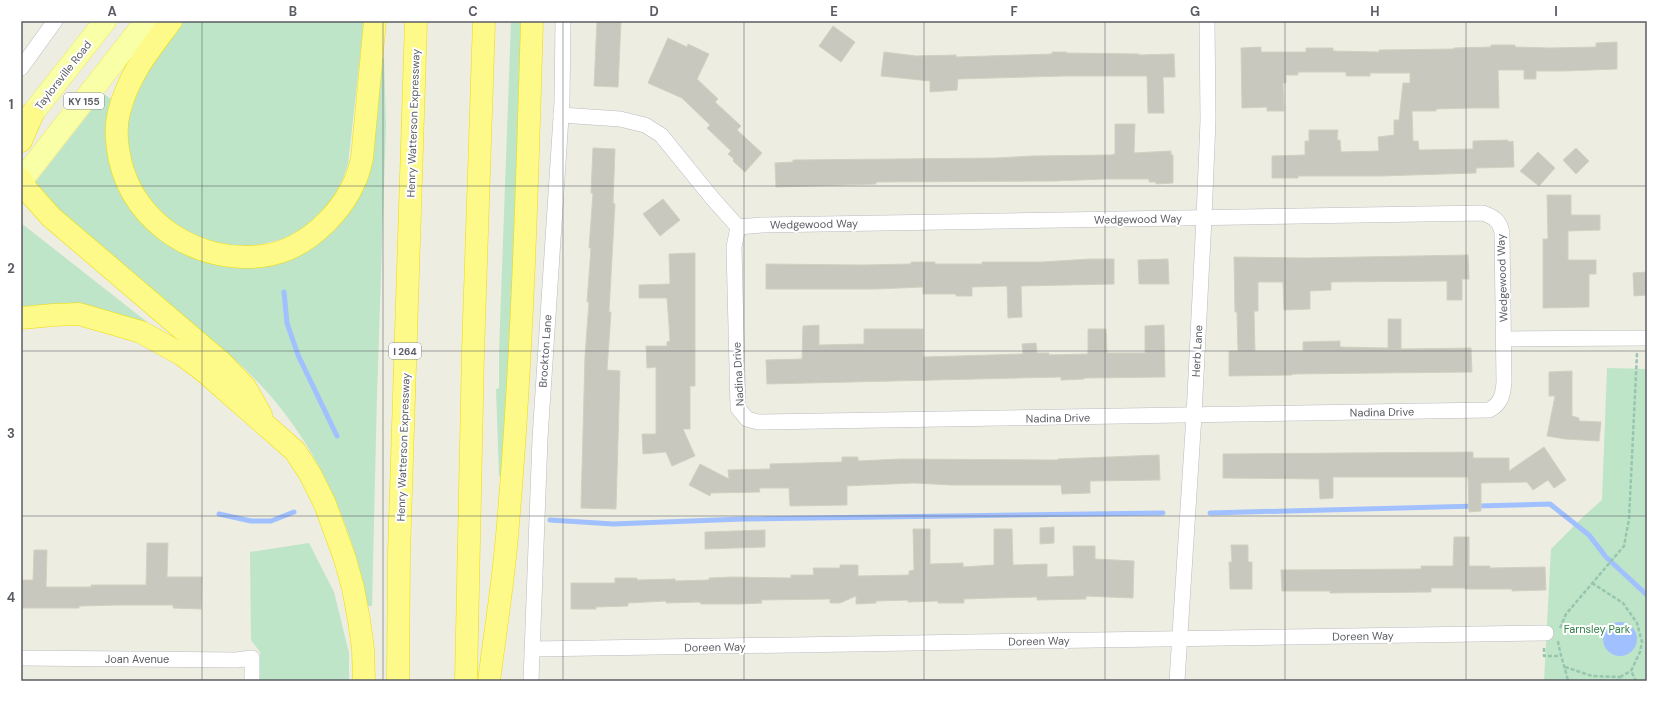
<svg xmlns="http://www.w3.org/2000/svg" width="1668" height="702" font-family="'DM Sans',sans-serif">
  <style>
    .green { fill: #bee5c7 }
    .water { fill: #a1c0ff }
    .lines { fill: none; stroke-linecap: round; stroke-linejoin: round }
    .stream { stroke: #a1c0ff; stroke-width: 5 }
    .building { fill: #c8c8be; stroke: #d2d1c0 }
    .street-casing { stroke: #babbc1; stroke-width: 16 }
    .primary-casing { stroke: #f1ea57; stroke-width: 23 }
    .highway-casing { stroke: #f0dc00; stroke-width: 23 }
    .path { stroke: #97c6b0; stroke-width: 2.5; stroke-dasharray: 4 2; stroke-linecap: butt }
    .street { stroke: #fff; stroke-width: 15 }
    .primary { stroke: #f9ffa6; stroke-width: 22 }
    .highway { stroke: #fdfa8a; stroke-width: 22 }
    .grid { fill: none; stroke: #5a5c63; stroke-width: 1; stroke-opacity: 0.55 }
    .labels { text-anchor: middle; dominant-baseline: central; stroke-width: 4; stroke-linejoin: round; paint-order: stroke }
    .shield { fill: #fff; stroke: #8c8d92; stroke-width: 1 }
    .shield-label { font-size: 10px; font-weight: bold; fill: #5a5c63 }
    .street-label { font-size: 11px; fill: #5a5c63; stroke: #fff }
    .park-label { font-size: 11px; fill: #338149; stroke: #fff }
    .neatline { fill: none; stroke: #5a5c63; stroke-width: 1.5 }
    .grid-label { font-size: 13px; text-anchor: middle; font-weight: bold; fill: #5a5c63 }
  </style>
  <rect width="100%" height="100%" fill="#edede2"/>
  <g class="green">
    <polygon points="182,21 364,21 348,164 343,179 335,194 326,208 315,219 300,230 283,239 253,246 223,245 185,233 154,208 138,183 128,153 127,133 129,110 146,71"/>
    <polygon points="511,21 523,21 510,353 501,477 499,476 496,389 499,388 499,352"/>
    <path d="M381,58h3l2,67 -9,270 -5,211h-4c-18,-92 -60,-182 -132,-245 -67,-59 -142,-110 -203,-176l71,-91 7,5 -2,13 20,94c20,31 50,49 85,58l122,-38z"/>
    <polygon points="21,223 147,322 145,325 21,310"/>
    <polygon points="1607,368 1647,369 1647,681 1544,681 1551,549 1584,516 1602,500"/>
    <polygon points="309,543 334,592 349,653 349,681 260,681 260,652 251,640 250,552"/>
  </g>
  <circle class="water" cx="1620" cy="639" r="17"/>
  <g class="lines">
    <g class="stream">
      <polyline points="284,292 287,323 298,355 337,436"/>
      <polyline points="1210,513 1550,504 1589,535 1606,557 1647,595"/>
      <polyline points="219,514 251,521 271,521 294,512"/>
      <polyline points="550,520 613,524 743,519 1163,513"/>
    </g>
  </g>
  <g class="building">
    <polygon points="597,21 621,21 618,87 594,86"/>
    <polygon points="833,26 855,42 841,62 819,46"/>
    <polygon points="668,38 687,47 688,44 709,54 697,79 718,99 715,102 741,126 737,130 762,153 745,172 733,161 734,159 728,154 731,151 707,128 710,125 682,98 648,83"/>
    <polygon points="1617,42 1617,69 1564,71 1536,71 1536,79 1524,79 1524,70 1498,70 1499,108 1472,108 1436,109 1436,111 1412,111 1413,141 1418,141 1419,150 1473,149 1473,141 1508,140 1508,142 1513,141 1514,167 1476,168 1476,173 1381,176 1298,176 1298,178 1272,178 1272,156 1305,155 1305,141 1309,141 1309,130 1338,130 1337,140 1340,140 1341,152 1379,151 1378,137 1394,135 1394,120 1399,120 1403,83 1410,83 1410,73 1370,73 1370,76 1346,76 1346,72 1298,72 1298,75 1286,75 1286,83 1283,83 1284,111 1267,111 1267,107 1242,108 1241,48 1261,47 1261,52 1306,52 1306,48 1333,48 1333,51 1379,52 1379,50 1454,49 1454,48 1491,47 1491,45 1515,45 1515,47 1550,48 1596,47 1596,43"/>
    <polygon points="884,52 916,56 956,55 956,57 1052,54 1052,52 1066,52 1066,53 1139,54 1139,55 1174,54 1175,77 1163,77 1164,113 1148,113 1147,76 1065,76 958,79 957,90 930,92 930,81 881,76"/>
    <polygon points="1115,124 1135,124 1134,153 1171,151 1171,155 1173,155 1173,183 1156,184 1156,182 1149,182 1149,179 1105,179 1056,181 876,182 876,184 776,187 775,163 793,162 793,160 996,158 1033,156 1111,155 1115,154"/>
    <polygon points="593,148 615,149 613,203 615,204 609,312 611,312 607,370 620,371 616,509 581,508 585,356 589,302 587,302 591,248 589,248 593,193 591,193"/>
    <polygon points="1576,148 1589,161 1576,174 1563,160"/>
    <polygon points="1538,152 1555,168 1539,186 1520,171"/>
    <polygon points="1547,195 1571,195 1571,215 1600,215 1600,230 1568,231 1568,260 1596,260 1596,274 1589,274 1589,307 1543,308 1543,239 1548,239"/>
    <polygon points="663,199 680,220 660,236 643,214"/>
    <polygon points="695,253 695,386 690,386 690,429 683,429 695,456 672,466 666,452 643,454 642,434 656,434 656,367 647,368 646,346 667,346 667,342 670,341 669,325 667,298 639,298 639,285 670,284 669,254"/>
    <polygon points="1468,255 1469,279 1462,279 1462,300 1447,300 1447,281 1331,282 1331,290 1310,291 1310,309 1284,310 1283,282 1258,282 1258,311 1254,311 1255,351 1303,351 1303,342 1340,341 1340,347 1388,348 1388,319 1401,319 1401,349 1471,348 1472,372 1292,374 1292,375 1229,376 1229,351 1238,351 1237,312 1235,312 1234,257 1306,258"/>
    <polygon points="1090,259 1114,259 1114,284 1021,286 1022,317 1008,318 1007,286 972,287 972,296 956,296 956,294 923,294 923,287 876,289 766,289 766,264 863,265 911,264 911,262 935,262 935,264 982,264 982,262 1042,262"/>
    <polygon points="1168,259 1169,284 1139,284 1138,260"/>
    <polygon points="1647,272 1647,295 1634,296 1633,273"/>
    <polygon points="819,325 819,345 864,344 864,329 923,329 923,357 1023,354 1022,344 1036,343 1037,353 1049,353 1049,355 1088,354 1088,329 1106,329 1107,353 1145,353 1145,326 1164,325 1165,377 1084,378 1084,379 1061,380 1061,377 767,384 766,360 802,359 803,326"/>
    <polygon points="1572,371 1572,416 1579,418 1579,421 1601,422 1599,441 1565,439 1547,436 1555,396 1549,396 1549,372"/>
    <polygon points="1544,447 1566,480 1554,488 1548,480 1533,490 1527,482 1481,483 1481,511 1469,512 1468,477 1333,477 1333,498 1320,499 1319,479 1223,478 1223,454 1473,452 1473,458 1509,458 1509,471"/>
    <polygon points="1159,455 1160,480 1090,481 1090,493 1062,494 1061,485 951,485 914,483 866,485 847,486 847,505 790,506 789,488 759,488 760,492 711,493 710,496 689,485 700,464 729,479 728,470 770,469 770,464 842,462 842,457 858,457 858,461 901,459 1058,460 1058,459"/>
    <polygon points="1054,527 1054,543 1040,544 1040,528"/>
    <polygon points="913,529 930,529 930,564 963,563 963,567 994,565 994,529 1012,529 1013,565 1047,564 1047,577 1074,576 1073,546 1095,546 1095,559 1134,561 1133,598 1086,596 1086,599 1037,600 1037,597 995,598 964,599 964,603 938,603 938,601 908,602 908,600 876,601 876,603 856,604 856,596 840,603 830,603 830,599 761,600 762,603 740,604 701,604 700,602 666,603 666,601 628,603 628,606 596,607 596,609 571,609 571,583 615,583 615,578 637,578 637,580 675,579 675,581 709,580 709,578 731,577 791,578 791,575 814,575 813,568 840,568 840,565 858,565 858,576 909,575 909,571 914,570"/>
    <polygon points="765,530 765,547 705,549 705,532"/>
    <polygon points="1454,537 1469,537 1469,566 1490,566 1490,568 1545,567 1546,590 1512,591 1512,589 1465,589 1465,588 1431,588 1431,592 1330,593 1330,591 1282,591 1281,570 1421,569 1421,566 1453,566"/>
    <polygon points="147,543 168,543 167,577 202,577 201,609 173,608 173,605 119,605 79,606 79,608 21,608 21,580 33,580 34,550 47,550 46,587 91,587 91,585 146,585"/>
    <polygon points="1231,545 1248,545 1248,562 1252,562 1252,589 1230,589 1229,562 1232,562"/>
  </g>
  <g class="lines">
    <defs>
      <g id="street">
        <polyline points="21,68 55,21"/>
        <polyline points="561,115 620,119 645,125 661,135 713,199 738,227"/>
        <path d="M1483,213c11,4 17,8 19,20l2,149c-1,13 -3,22 -15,28l-731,12 -11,-3 -9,-11 -4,-161 4,-20 24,-2z"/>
        <polyline points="1504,339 1647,338"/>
        <polyline points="533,649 1546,633"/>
        <polyline points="21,658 236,660 252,658 252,681"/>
        <polyline points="531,681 540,438 562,102 563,21"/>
        <polyline points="1177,681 1194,415 1204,218 1208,120 1207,21"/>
      </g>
      <g id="primary">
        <polyline points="21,128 105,21"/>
        <polyline points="21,181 146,21"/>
      </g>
      <g id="highway">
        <path d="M171,21c-23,31 -42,53 -52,91 -4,15 -2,34 1,48 14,64 79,104 142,96 48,-6 91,-52 100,-98l13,-137"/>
        <polyline points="21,141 33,113"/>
        <polyline points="21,179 27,190 51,217 222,363 245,387 261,415"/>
        <polyline points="21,318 53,315 79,314 141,332 181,354 205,372 295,451 310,474 325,504 345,559 353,588 359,620 363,649 364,681"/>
        <polyline points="398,681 399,553 416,21"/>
        <polyline points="466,681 473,352 484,21"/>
        <path d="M489,681c6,-48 14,-97 18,-145 15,-171 20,-343 25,-515"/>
      </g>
    </defs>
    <use href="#street" class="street-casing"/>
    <use href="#primary" class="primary-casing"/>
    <use href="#highway" class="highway-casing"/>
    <g class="path">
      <polyline points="1592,583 1623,603 1637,623 1642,642 1640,652 1631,671 1636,681"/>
      <polyline points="1560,628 1566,614 1624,546 1629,519 1637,353"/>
      <path d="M1558,641c2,14 7,26 10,40"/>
      <polyline points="1544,648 1544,656 1560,656"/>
      <polyline points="1565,667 1592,676 1620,677 1617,681"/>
      <polyline points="1620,677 1631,671"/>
    </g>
    <use href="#street" class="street"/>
    <use href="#primary" class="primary"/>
    <use href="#highway" class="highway"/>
  </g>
  <path class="grid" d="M202,21v660M383,21v660M563,21v660M744,21v660M924,21v660M1105,21v660M1285,21v660M1466,21v660M21,186h1626M21,351h1626M21,516h1626"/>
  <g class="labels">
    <g class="shield">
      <rect x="64" y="93" width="40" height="16" rx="3"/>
      <rect x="389" y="343" width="32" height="16" rx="3"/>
    </g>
    <g class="shield-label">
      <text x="84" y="101">KY 155</text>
      <text x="405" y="351">I 264</text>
    </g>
    <g class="street-label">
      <text transform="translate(63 75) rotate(-52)">Taylorsville Road</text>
      <text transform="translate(413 123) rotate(-88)">Henry Watterson Expressway</text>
      <text transform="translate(1138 219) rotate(-1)">Wedgewood Way</text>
      <text transform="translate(814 224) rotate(-1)">Wedgewood Way</text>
      <text transform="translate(1502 278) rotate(-92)">Wedgewood Way</text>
      <text transform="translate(545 351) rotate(-86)">Brockton Lane</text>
      <text transform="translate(1197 351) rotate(-87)">Herb Lane</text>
      <text transform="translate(738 374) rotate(-93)">Nadina Drive</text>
      <text transform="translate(1382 412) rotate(-1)">Nadina Drive</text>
      <text transform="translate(1058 418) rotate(-1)">Nadina Drive</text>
      <text transform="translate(403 447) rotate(-88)">Henry Watterson Expressway</text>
      <text transform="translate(1363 636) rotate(-1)">Doreen Way</text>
      <text transform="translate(1039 641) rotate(-1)">Doreen Way</text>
      <text transform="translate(715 647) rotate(-1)">Doreen Way</text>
      <text x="137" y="659">Joan Avenue</text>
    </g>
    <g class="park-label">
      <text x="1597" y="629">Farnsley Park</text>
    </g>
  </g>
  <rect width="1668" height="702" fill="none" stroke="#ffffff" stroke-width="44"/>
  <rect x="22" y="22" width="1624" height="658" class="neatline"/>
  <g class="grid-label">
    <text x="112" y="16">A</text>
    <text x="293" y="16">B</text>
    <text x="473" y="16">C</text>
    <text x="654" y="16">D</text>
    <text x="834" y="16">E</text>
    <text x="1014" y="16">F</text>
    <text x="1195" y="16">G</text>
    <text x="1375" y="16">H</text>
    <text x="1556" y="16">I</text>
    <text x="11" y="109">1</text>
    <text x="11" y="273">2</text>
    <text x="11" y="438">3</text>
    <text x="11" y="602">4</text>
  </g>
</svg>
